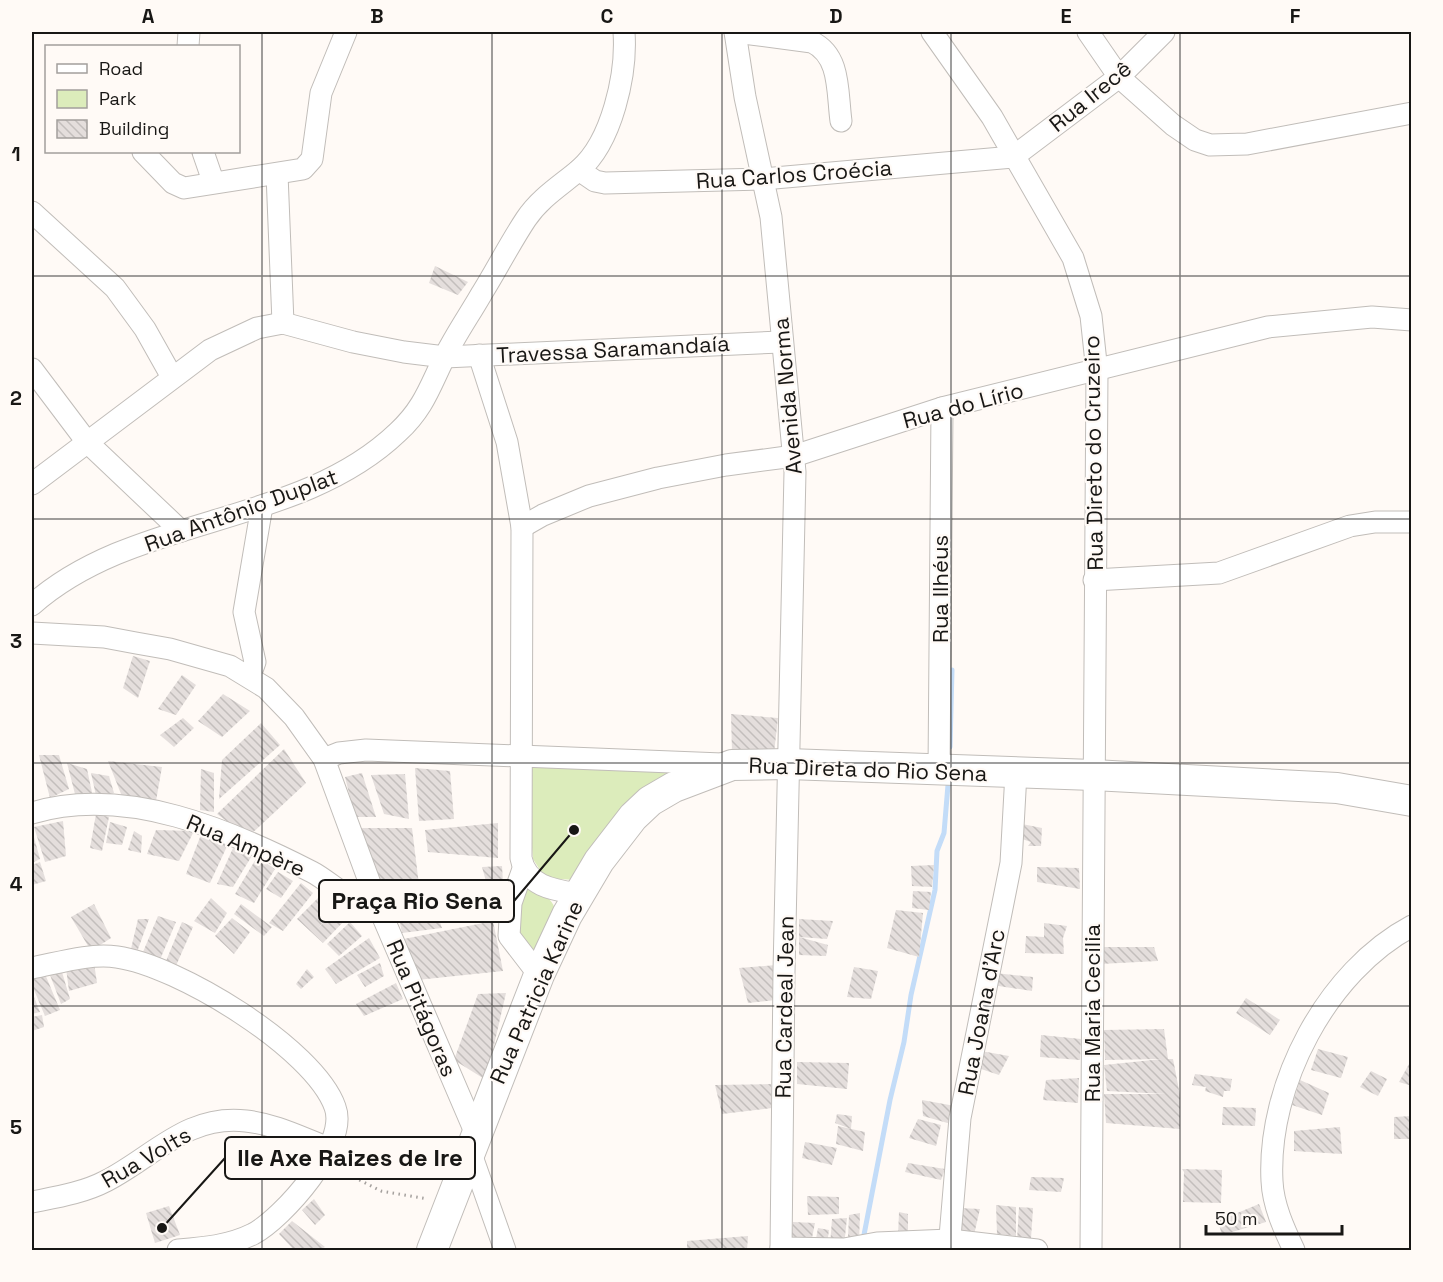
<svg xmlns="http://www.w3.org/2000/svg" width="1443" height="1282" font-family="'Space Grotesk',sans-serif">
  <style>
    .green { fill: #dcecbb }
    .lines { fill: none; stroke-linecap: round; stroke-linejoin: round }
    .stream { stroke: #c3dcf8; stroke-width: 5 }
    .building { fill: url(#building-back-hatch) }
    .minor-casing { stroke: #c1bdb9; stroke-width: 23 }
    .secondary-casing { stroke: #c1bdb9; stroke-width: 32 }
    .path { stroke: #a5a19e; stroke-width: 3; stroke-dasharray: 1.5 4.5; stroke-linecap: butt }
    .minor { stroke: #fff; stroke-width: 21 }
    .secondary { stroke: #fff; stroke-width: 30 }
    .grid { fill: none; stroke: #181715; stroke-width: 1.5; stroke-opacity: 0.55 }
    .labels { text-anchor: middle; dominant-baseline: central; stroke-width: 4.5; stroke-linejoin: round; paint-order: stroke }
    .street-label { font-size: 22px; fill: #181715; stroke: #fffaf6 }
    .leader { fill: none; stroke: #181715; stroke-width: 2 }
    .callout-dot { fill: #181715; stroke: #fffaf6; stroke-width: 2 }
    .callout { fill: #fffaf6; stroke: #181715; stroke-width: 2 }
    .callout-label { font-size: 24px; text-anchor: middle; font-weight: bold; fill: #181715 }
    .neatline { fill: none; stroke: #181715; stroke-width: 2 }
    .grid-label { font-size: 20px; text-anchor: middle; font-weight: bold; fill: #181715 }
  </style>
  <defs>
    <pattern id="building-back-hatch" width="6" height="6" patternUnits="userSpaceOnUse" patternTransform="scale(1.5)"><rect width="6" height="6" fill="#e4dedc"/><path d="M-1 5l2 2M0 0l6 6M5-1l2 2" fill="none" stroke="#c3bebc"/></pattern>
  </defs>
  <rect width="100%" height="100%" fill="#fffaf6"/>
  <g class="green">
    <polygon points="525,767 679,768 575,880 545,878 533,859"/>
    <path d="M521,885c8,4 20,7 27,13 18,16 1,44 -16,52l-16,-20z"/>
  </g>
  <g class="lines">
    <g class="stream">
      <polyline points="950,747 952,670"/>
      <polyline points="863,1240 890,1100 904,1042 911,995 935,890 937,851 944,833 948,785"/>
    </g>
  </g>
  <g class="building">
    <polygon points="435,266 468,282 458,295 429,283"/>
    <polygon points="133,656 150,661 138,698 123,688"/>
    <polygon points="182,675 196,685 176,715 158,709"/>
    <polygon points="223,694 250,711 222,737 198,721"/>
    <polygon points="731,714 778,718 774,753 732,753"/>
    <polygon points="183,718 194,728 174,747 160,735"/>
    <polygon points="261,723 280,745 219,799 222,760"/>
    <polygon points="284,749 306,783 248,837 217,814"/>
    <polygon points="39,755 59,755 69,789 50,798"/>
    <polygon points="108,761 162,767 156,801 123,799"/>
    <polygon points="67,763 87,769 93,797 76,798"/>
    <polygon points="415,768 450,771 454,819 419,821"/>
    <polygon points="201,769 214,773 214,812 200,810"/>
    <polygon points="91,773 109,776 114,793 97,800"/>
    <polygon points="362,773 376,817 355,817 345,777"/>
    <polygon points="405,774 409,819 384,814 371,775"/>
    <polygon points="96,814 109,817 102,851 90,848"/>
    <polygon points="63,821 66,856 45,862 34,827"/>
    <polygon points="110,822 127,827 122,845 106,843"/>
    <polygon points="498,823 498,858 428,852 425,830"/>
    <polygon points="1022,824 1042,828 1041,846 1028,846 1031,842 1022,839"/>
    <polygon points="361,828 412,828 419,885 379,882"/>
    <polygon points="32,830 40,859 32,863"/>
    <polygon points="156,830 194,831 179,861 147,854"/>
    <polygon points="134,831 142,836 141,853 128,850"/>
    <polygon points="202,832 229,842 210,883 186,874"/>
    <polygon points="233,848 253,854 233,887 217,884"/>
    <polygon points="257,857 275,869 254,903 235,894"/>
    <polygon points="40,862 46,881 32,885 32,865"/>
    <polygon points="934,865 932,887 912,886 911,866"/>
    <polygon points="502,866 503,883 487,885 482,867"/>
    <polygon points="1037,867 1079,868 1080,889 1037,882"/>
    <polygon points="278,872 293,881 281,898 266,889"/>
    <polygon points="301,883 313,893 283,931 269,923"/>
    <polygon points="913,891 931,892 929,910 912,908"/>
    <polygon points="321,895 334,910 318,928 337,909 347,918 323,943 297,919"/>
    <polygon points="211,898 227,913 215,933 194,921"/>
    <polygon points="94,904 111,938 91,951 71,917"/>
    <polygon points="241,904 272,927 264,936 234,914"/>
    <polygon points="896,910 923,913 919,957 887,948"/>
    <polygon points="158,916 176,922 159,962 143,952"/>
    <polygon points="438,917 442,928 402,933 399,919"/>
    <polygon points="232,918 250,932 234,954 215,936"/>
    <polygon points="138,919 149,919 137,952 130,953"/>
    <polygon points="799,919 833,921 827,939 799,937 828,945 826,956 799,955"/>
    <polygon points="493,921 503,971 417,980 399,940"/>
    <polygon points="182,922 193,927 175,968 166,961"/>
    <polygon points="350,922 362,936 339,956 327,944"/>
    <polygon points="1044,923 1067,926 1063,938 1064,954 1025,953 1026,936 1044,937"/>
    <polygon points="369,938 380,958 336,984 325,969"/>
    <polygon points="1098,947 1154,947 1158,961 1100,964"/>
    <polygon points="94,963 97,983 69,991 66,968"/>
    <polygon points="380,963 384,976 365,987 357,975"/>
    <polygon points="776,965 776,1000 748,1003 739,968"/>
    <polygon points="854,967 878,971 871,999 847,997"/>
    <polygon points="307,969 314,977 301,989 296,984"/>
    <polygon points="62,972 70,999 61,1004 50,975"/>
    <polygon points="995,973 1033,977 1032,991 992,985"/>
    <polygon points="45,974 60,1010 45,1016 32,985 32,978"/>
    <polygon points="396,983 403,999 364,1016 356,1004"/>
    <polygon points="32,992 40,1012 32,1014"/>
    <polygon points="506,993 486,1080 454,1060 478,994"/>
    <polygon points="1246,998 1280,1020 1270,1035 1236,1013"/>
    <polygon points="42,1015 44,1027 32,1031 32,1017"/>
    <polygon points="1164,1029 1168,1059 1173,1059 1180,1095 1180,1129 1106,1123 1104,1094 1166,1094 1107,1091 1104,1065 1162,1059 1105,1060 1104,1030"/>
    <polygon points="1041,1035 1081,1039 1080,1060 1040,1057"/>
    <polygon points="1318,1049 1348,1057 1341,1078 1311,1070"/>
    <polygon points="981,1051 1009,1056 999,1075 978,1068"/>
    <polygon points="797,1062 849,1063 847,1089 797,1084"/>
    <polygon points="1409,1064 1412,1065 1412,1086 1399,1082"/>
    <polygon points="1371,1071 1387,1079 1378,1096 1360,1087"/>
    <polygon points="1195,1074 1232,1079 1230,1091 1224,1091 1223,1097 1205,1091 1206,1087 1192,1085"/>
    <polygon points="1079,1078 1078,1103 1043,1100 1046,1080"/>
    <polygon points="1300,1080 1329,1093 1322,1115 1292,1105"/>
    <polygon points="771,1084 772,1108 722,1114 715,1085"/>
    <polygon points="922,1100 955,1106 951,1124 923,1116"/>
    <polygon points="1223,1107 1256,1108 1255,1126 1222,1125"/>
    <polygon points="837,1114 852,1116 851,1129 835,1123"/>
    <polygon points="1412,1116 1412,1139 1394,1139 1394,1117"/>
    <polygon points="918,1119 941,1125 936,1146 909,1138"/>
    <polygon points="838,1126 865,1132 863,1151 836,1144"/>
    <polygon points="1340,1127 1342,1154 1294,1151 1294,1131"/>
    <polygon points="805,1142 837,1148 832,1165 802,1158"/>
    <polygon points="908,1163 945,1169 941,1180 905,1172"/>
    <polygon points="1182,1169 1222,1170 1221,1203 1183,1202 1184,1172"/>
    <polygon points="1031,1177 1064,1178 1061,1192 1029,1190"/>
    <polygon points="807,1196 839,1197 839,1214 808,1215"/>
    <polygon points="314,1199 325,1215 315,1225 302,1210"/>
    <polygon points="1259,1204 1266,1222 1222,1235 1218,1221"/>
    <polygon points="996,1205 1016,1207 1016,1236 997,1234"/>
    <polygon points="169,1206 180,1235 155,1243 146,1213"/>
    <polygon points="1019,1207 1033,1208 1031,1239 1017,1240"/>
    <polygon points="959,1208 980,1209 973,1239 955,1236"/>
    <polygon points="899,1212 908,1214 908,1237 898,1236"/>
    <polygon points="860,1213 859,1243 848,1237 849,1215"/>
    <polygon points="847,1218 844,1246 830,1246 832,1219"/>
    <polygon points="292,1221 325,1247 319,1250 294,1250 279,1234"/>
    <polygon points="793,1222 815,1223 811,1243 790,1245"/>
    <polygon points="818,1228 829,1230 827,1244 815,1244"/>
    <polygon points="748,1236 747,1250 687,1250 687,1241"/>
  </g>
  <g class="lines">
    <defs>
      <g id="minor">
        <polyline points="735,32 745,97 771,217 795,472 784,972 781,1250"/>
        <path d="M735,32l77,10c29,14 25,50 29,79"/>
        <polyline points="932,32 992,117 1073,258 1091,316 1097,372 1091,1250"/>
        <polyline points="1088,32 1119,77 1173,125 1195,140 1210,145 1247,144 1412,113"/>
        <polyline points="188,46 189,32"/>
        <polyline points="143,152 173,183 184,188 303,169 312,159 321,93 346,32"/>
        <polyline points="203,152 213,181"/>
        <polyline points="579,170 595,181 605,183 763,179 1013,157 1119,77 1164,32"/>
        <polyline points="277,174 283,323"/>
        <polyline points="32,212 115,288 145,329 172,377"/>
        <path d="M479,355l28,87 15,85 -1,331c6,29 33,32 58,36"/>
        <polyline points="32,369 87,442 181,531"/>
        <polyline points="32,484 210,350 257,328 283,323 353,342 404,352 445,357 781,342"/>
        <polyline points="522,527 543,515 589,496 658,478 726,465 794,456 942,408 1268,327 1372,317 1412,320"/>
        <polyline points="1094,580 1219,573 1350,526 1375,522 1412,522"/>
        <path d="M32,605c102,-91 266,-77 366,-173 26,-24 32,-46 47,-76 11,-22 25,-42 37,-63 15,-24 28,-50 44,-74 14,-21 34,-33 53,-49 33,-28 48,-96 45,-138"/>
        <polyline points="32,633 104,637 136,643 170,649 230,666 266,688 294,717 324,759 379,908 476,1134"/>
        <polyline points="250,676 255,662 244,612 262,506"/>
        <polyline points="324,759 339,753 366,750 722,764"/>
        <polyline points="939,770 942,408"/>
        <path d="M32,813c94,-28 198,17 280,59 18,9 49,40 67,36"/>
        <polyline points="523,869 511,903 509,936 539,975"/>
        <path d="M32,968c26,-5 57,-15 85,-11 60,8 197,91 218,150 14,37 -52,111 -82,127 -24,12 -50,14 -75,16"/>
        <polyline points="469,1148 505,1250"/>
        <path d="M32,1202c25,-5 51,-9 74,-21 47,-24 81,-67 140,-60 29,3 56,17 83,27"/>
        <polyline points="781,1248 844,1249 877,1243 950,1240 1037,1250"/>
        <polyline points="956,1250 950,1237 960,1118 1011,863 1016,773"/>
        <path d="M1294,1250c-10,-21 -21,-45 -22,-69 -5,-96 55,-210 140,-255"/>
      </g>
      <polyline id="secondary" points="432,1250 539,975 567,915 599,861 633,817 650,801 674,787 732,765 788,764 1093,775 1337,788 1412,801"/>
    </defs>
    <use href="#minor" class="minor-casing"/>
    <use href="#secondary" class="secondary-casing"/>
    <polyline class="path" points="338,1169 381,1191 428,1199"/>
    <use href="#minor" class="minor"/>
    <use href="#secondary" class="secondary"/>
  </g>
  <path class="grid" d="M262,32v1218M492,32v1218M722,32v1218M951,32v1218M1180,32v1218M32,276h1380M32,519h1380M32,763h1380M32,1006h1380"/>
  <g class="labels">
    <g class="street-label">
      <text transform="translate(1090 96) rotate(-39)">Rua Irecê</text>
      <text transform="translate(794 174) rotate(-4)">Rua Carlos Croécia</text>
      <text transform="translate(613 349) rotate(-3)">Travessa Saramandaía</text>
      <text transform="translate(787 396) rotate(-95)">Avenida Norma</text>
      <text transform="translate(963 405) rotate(-15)">Rua do Lírio</text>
      <text transform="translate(1093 453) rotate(-91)">Rua Direto do Cruzeiro</text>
      <text transform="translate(241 510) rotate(-20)">Rua Antônio Duplat</text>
      <text transform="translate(940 589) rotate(-90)">Rua Ilhéus</text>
      <text transform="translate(868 769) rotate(2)">Rua Direta do Rio Sena</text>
      <text transform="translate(246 845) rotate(23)">Rua Ampère</text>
      <text transform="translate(536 992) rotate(-66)">Rua Patricia Karine</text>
      <text transform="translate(784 1007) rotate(-89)">Rua Cardeal Jean</text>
      <text transform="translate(422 1008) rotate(67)">Rua Pitágoras</text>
      <text transform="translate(981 1012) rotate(-79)">Rua Joana d'Arc</text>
      <text transform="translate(1092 1013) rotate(-90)">Rua Maria Cecilia</text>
      <text transform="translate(146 1157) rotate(-30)">Rua Volts</text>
    </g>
  </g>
  <path class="leader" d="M574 830L514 901M162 1228L225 1158"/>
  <g class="callout-dot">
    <circle cx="574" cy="830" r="6"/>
    <circle cx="162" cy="1228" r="6"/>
  </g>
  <g class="callout">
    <rect x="319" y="880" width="195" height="42" rx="6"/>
    <rect x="225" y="1137" width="250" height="42" rx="6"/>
  </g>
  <g class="callout-label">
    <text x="417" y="909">Praça Rio Sena</text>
    <text x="350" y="1166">Ile Axe Raizes de Ire</text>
  </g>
  <rect width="1443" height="1282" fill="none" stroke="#fffaf6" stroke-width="66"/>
  <rect x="45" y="45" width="195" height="108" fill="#fffaf6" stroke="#a39f9c" stroke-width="1.5"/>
  <rect x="57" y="64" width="30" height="9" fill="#ffffff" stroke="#a39f9c" stroke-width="1.5"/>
  <text x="99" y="75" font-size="18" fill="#181715">Road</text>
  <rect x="57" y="90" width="30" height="18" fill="#dcecbb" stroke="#a39f9c" stroke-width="1.5"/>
  <text x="99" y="105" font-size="18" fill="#181715">Park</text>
  <rect x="57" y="120" width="30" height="18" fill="url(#building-back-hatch)" stroke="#a39f9c" stroke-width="1.5"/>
  <text x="99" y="135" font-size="18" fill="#181715">Building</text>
  <path d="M1206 1225v9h136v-9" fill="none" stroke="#181715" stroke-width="3"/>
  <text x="1215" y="1225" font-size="18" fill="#181715" stroke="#fffaf6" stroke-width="4.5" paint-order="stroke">50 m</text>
  <rect x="33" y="33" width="1377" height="1216" class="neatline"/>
  <g class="grid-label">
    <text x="148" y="23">A</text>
    <text x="377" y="23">B</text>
    <text x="607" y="23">C</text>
    <text x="836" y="23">D</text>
    <text x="1066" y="23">E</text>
    <text x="1295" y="23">F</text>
    <text x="16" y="161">1</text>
    <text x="16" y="405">2</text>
    <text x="16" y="648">3</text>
    <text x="16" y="891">4</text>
    <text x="16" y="1134">5</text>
  </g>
</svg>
